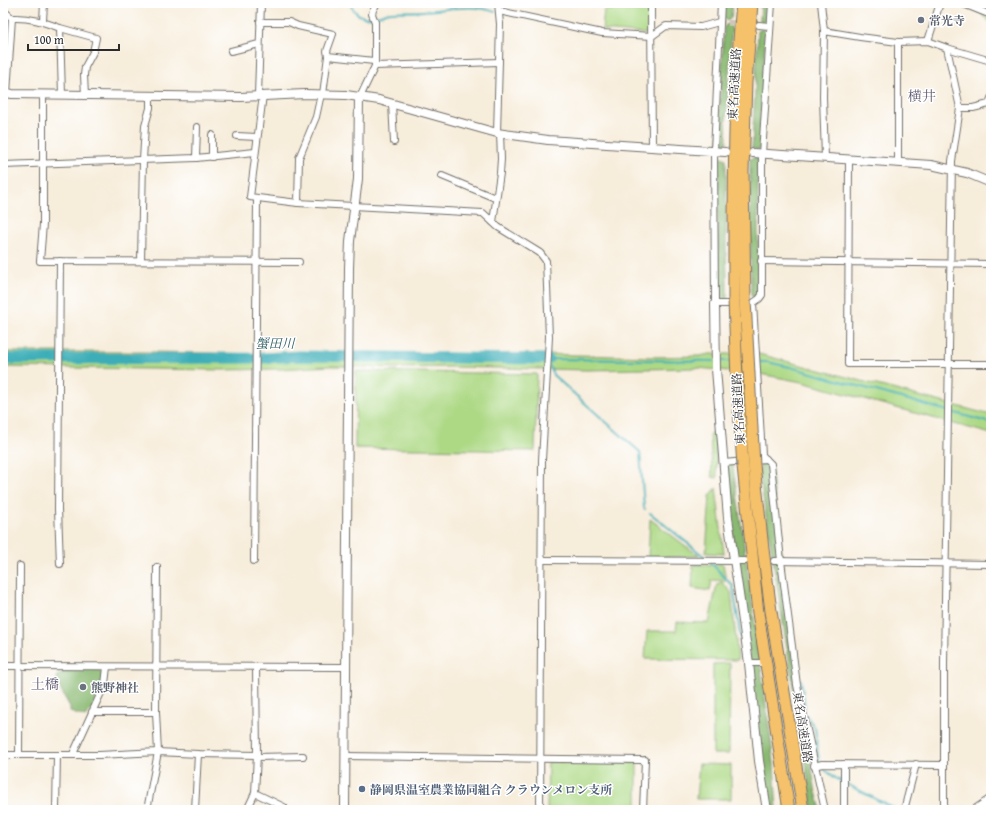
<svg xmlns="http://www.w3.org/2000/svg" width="994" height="813" font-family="'Gentium Book Plus','Noto Serif JP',serif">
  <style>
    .green { fill: #add985; stroke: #6c8258 }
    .forest { fill: #8ab972; stroke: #5a724e }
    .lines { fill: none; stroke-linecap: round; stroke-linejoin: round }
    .stream { stroke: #3daeb8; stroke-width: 2 }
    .river { stroke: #3daeb8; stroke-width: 11 }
    .minor-tunnel { stroke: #cec6b8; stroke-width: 6; stroke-dasharray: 6 3; stroke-linecap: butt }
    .minor-casing { stroke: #726f69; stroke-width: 8 }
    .tertiary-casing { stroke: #726f69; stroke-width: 10 }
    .motorway-casing { stroke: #726f69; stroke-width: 13 }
    .minor { stroke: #fff; stroke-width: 6 }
    .tertiary { stroke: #fff; stroke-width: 8 }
    .motorway { stroke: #f5c16b; stroke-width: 11 }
    .motorway-bridge-casing { stroke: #726f69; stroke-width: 13; stroke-linecap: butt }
    .motorway-bridge { stroke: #f5c16b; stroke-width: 11 }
    .worship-dot { fill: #6b7280; stroke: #fff; stroke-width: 1.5 }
    .service-dot { fill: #5c6f8a; stroke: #fff; stroke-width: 1.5 }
    .labels { text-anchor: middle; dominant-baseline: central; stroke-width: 3; stroke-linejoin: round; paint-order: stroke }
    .worship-label { font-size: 12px; font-weight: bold; fill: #5b616d; stroke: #fff; text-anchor: start }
    .street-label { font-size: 12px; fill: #2b2b2b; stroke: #fff }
    .service-label { font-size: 12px; font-weight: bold; fill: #4e5e75; stroke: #fff; text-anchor: start }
    .water-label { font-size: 13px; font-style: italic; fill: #325f63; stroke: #fff }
    .quarter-label { font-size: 14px; fill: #635c71; stroke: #fff }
  </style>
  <rect width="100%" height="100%" fill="#fff"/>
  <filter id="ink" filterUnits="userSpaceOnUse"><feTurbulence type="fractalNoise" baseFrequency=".025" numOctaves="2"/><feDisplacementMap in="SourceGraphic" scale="8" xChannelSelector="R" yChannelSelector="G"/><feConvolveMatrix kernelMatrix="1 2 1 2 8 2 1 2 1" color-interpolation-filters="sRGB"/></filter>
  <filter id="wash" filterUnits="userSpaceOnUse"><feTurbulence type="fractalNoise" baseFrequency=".012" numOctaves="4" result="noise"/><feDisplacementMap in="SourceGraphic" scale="16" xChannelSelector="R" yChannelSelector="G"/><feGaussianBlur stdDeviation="0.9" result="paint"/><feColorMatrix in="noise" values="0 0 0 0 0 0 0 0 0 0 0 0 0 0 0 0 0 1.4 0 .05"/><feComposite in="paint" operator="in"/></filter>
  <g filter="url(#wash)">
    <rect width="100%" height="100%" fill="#f7eddb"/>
    <g class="green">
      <polygon points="969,3 991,3 991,23"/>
      <polygon points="604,10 649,10 648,34 602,30"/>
      <polygon points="3,352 152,352 270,354 539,354 652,357 700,356 710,354 759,354 991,415 991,434 802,382 760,374 698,368 588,370 451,367 398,368 331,366 280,369 222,370 3,367"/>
      <polygon points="356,371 537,374 535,451 355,448"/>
      <polygon points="710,433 715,433 717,478 712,477"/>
      <polygon points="716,488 724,554 706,553 710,496"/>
      <polygon points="650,519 699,556 648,558"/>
      <polygon points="723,564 726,581 712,580 710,591 692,588 693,565"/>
      <polygon points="722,582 731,592 738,660 645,659 647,631 676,631 677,622 709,623 717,584"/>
      <polygon points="730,663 729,754 713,754 713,664"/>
      <polygon points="548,762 637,763 637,810 547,810"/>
      <polygon points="699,764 731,765 731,799 696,799"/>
    </g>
    <g class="forest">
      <polygon points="725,3 733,3 731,18 728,21 724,19"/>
      <polygon points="761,3 769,3 767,20 764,23 760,21"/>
      <polygon points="728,24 732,26 726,121 727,143 725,145 718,144 718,143 724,26"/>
      <polygon points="762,29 766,32 760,126 761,148 759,150 752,149 752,148 758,31"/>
      <polygon points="722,157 726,159 726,254 727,276 727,301 718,297 718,159"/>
      <polygon points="755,157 758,159 758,254 760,293 757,297 753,297 751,295 750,159"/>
      <polygon points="765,462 771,464 793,653 815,788 821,810 813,810 759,472 761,464"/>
      <polygon points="724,464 733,465 774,763 777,810 770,810 763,769"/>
      <polygon points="87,666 99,670 106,676 92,710 85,717 70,712 70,707 58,685 57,676 67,670"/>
    </g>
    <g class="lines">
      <g class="stream">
        <path d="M349,3c4,6 8,13 15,14 9,2 19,-4 27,-5 11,-1 21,0 31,-1 25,-1 50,-8 73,1"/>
        <polyline points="548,359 714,361"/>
        <polyline points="718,361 732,361"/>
        <polyline points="758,362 767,362 790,367 991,423"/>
        <polyline points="550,366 553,375 640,452 644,508 645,509"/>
        <polyline points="650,513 706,558"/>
        <polyline points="711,563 733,586 743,654"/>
        <polyline points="801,680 805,708"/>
        <polyline points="806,715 815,728 819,761 825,770 837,779 897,810"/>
      </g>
      <polyline class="river" points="3,359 264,358 298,356 548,359"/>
    </g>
  </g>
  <g filter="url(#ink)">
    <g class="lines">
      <polyline class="minor-tunnel" points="719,22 742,24"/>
      <defs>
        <g id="minor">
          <polyline points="721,3 714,151 715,304 736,304"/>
          <polyline points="772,3 762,154 762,295 759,299 753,303 762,455 771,464 781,561 797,685 825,810"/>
          <polyline points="821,3 824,31"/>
          <polyline points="961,3 991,15"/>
          <polyline points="986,3 991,7"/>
          <polyline points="651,8 652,147"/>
          <polyline points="3,10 12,18 7,93"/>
          <polyline points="499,11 602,33 652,36 666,26 701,27 719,22"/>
          <path d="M12,18c17,-1 32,4 48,10l2,67"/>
          <polyline points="43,21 44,3"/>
          <polyline points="260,22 289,22 298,26 333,34 327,51 328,56 374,61"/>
          <polyline points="759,25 769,26"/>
          <polyline points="60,28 96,38 93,52 85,67 84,75 85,96"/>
          <polyline points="928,41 940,3"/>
          <polyline points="231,51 259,44"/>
          <polyline points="375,66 499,62"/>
          <polyline points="43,94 43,224 40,261 299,262"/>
          <polyline points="323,94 328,56"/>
          <polyline points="258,95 261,3"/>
          <polyline points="263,95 250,197 298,203 483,213 498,227 540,253 546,261 549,337 542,460 540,810"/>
          <polyline points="360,97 375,66 375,22 372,14 373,10 377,3"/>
          <polyline points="392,103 394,142"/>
          <polyline points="960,108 973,108 989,104 991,98"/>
          <polyline points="497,133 500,24 498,3"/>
          <polyline points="237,136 257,137"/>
          <polyline points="212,157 212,135"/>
          <polyline points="196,158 197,127"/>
          <polyline points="825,158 823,97 824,31 860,37 898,42 928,41 947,48 991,61"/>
          <polyline points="849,159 848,364 991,364"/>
          <polyline points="898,162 898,42"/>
          <polyline points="3,165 196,158 255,152"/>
          <polyline points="442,176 495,198"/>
          <polyline points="298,203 299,158 316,117 321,94"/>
          <polyline points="493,222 500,173 501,159 500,133"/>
          <polyline points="60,261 58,509 60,564"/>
          <polyline points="141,261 143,160 145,126 150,108 150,96"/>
          <polyline points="761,261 991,264"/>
          <polyline points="724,463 766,459"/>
          <polyline points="542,560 745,561"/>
          <polyline points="254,561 257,199"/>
          <polyline points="774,561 991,564"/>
          <polyline points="749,663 760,663"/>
          <polyline points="3,666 346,667"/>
          <polyline points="92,712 156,712"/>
          <polyline points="73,754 105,684 107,667"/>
          <polyline points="3,755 99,755 158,752 198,754 257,755"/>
          <polyline points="19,755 20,566"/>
          <polyline points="345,756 641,760"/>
          <polyline points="257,757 303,756"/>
          <polyline points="814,766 822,764 944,765"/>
          <polyline points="255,793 284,807"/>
          <polyline points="56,810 57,755"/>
          <polyline points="147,810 158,752 156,712 157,567"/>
          <polyline points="195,810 198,754"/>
          <polyline points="247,810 255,793 257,755 256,667"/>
          <polyline points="643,810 645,760"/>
          <polyline points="844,810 844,764"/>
          <polyline points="904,810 916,764"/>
          <polyline points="944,810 944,663 952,161 960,108 947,48"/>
        </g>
        <g id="tertiary">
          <polyline points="3,92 12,94 241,97 305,94 346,95 379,100 497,133 548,140 725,152"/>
          <polyline points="753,153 931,165 967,173 991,183"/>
          <polyline points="715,304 716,369 728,518 749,663 759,761 767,810"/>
          <polyline points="345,810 349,268 350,241 358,179 359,97"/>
          <polyline points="975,810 991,799"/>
        </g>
        <g id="motorway">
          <path d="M734,300c0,-99 -1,-198 8,-297"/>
          <polyline points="745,300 743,171 746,82 752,3"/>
          <polyline points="754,465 763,549 771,611 803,810"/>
          <polyline points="743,466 758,613 789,810"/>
        </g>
      </defs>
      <use href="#minor" class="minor-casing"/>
      <use href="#tertiary" class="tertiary-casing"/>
      <use href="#motorway" class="motorway-casing"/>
      <use href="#minor" class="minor"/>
      <use href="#tertiary" class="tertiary"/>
      <use href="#motorway" class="motorway"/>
      <defs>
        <g id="motorway-bridge">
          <polyline points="734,300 737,380 743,466"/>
          <polyline points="745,300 754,465"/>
        </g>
      </defs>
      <use href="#motorway-bridge" class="motorway-bridge-casing"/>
      <use href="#motorway-bridge" class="motorway-bridge"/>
    </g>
  </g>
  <g class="worship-dot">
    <circle cx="921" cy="20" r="4"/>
    <circle cx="83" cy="687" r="4"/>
  </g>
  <circle class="service-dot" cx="362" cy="789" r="4"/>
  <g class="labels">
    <g class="worship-label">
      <text x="929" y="20">常光寺</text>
      <text x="91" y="687">熊野神社</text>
    </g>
    <g class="street-label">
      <text transform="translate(734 84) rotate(-87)">東名高速道路</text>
      <text transform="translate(738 409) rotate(-93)">東名高速道路</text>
      <text transform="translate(803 727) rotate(81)">東名高速道路</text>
    </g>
    <g class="service-label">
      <text x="370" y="789">静岡県温室農業協同組合 クラウンメロン支所</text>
    </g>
    <g class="water-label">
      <text x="275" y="343">蟹田川</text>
    </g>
    <g class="quarter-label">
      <text x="922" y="96">横井</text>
      <text x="45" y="684">土橋</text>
    </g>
  </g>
  <rect width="994" height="813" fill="none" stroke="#fff" stroke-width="16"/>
  <path d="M28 44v6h91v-6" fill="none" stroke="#2b2b2b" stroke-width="2"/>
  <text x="34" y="44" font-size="12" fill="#2b2b2b" stroke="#ffffff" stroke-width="3" paint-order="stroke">100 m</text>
</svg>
